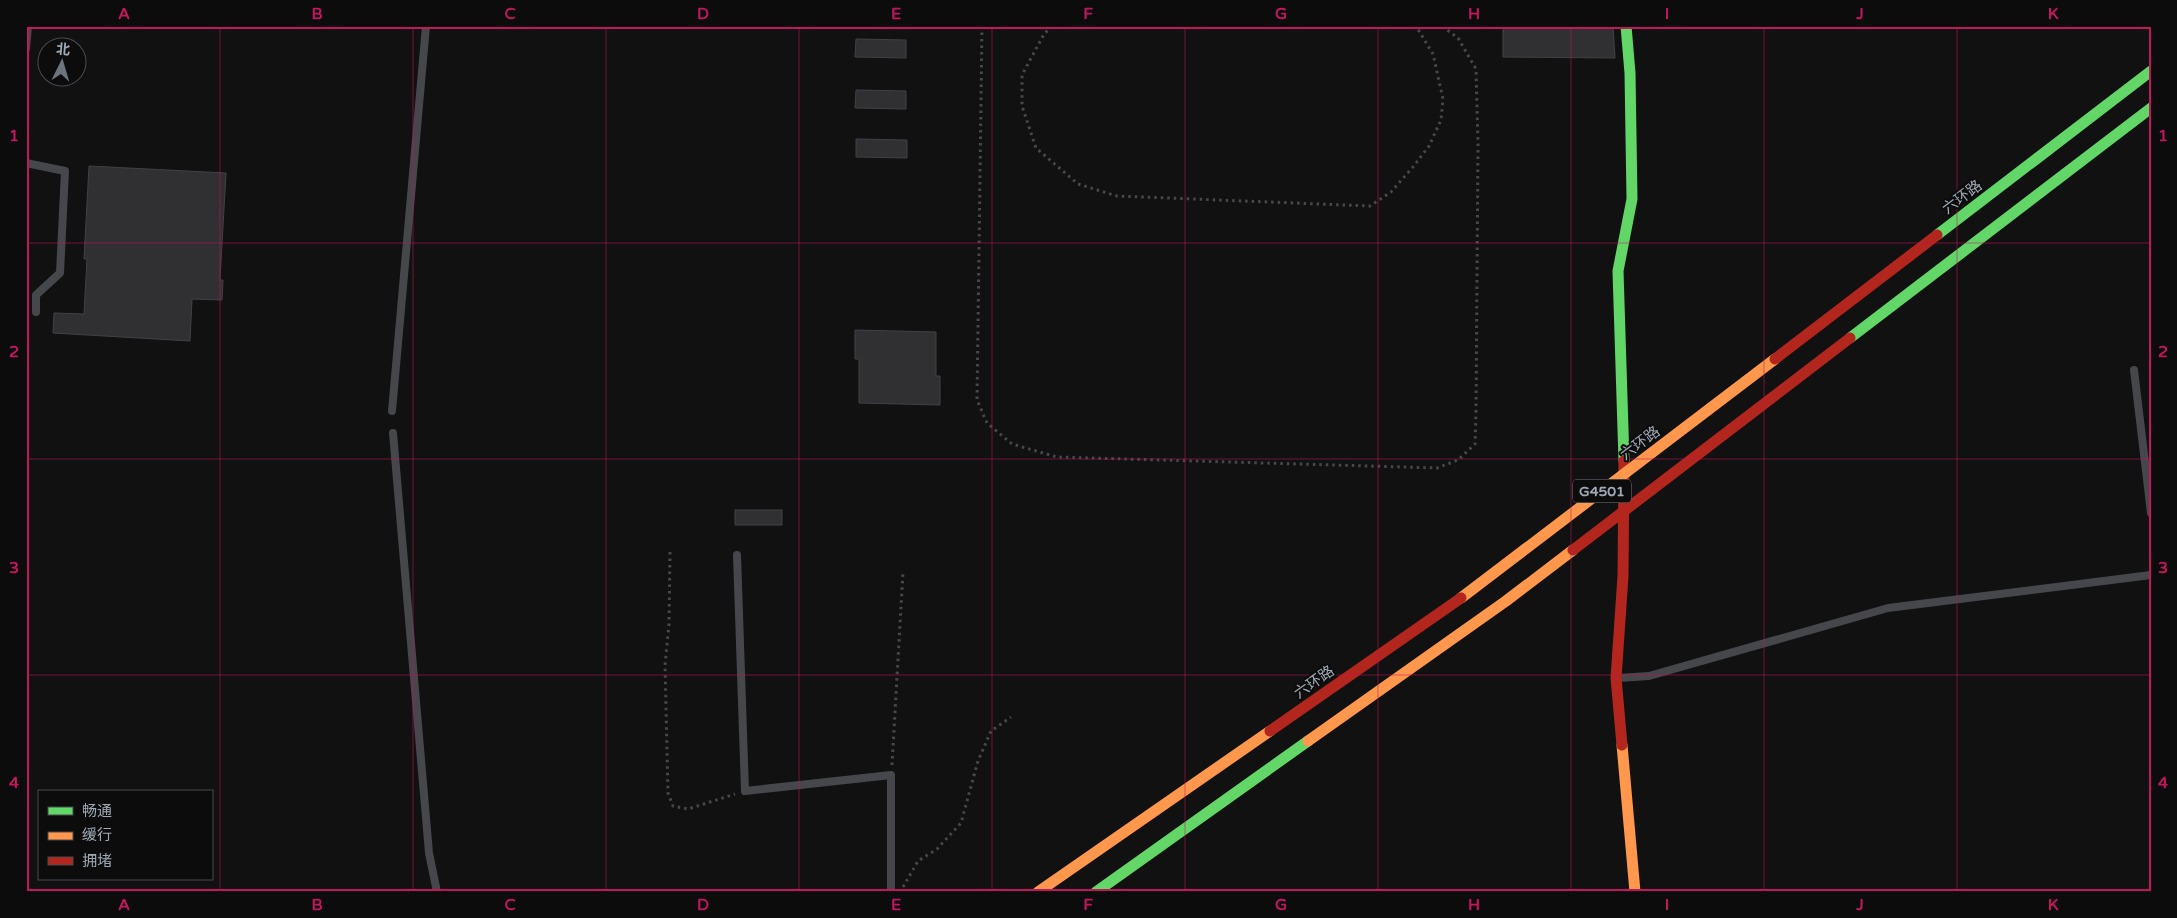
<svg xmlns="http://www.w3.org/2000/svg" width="2177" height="918" font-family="'Varela Round','Noto Sans SC',sans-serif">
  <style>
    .building { fill: #303032; stroke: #3f4245 }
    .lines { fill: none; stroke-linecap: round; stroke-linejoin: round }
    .path { stroke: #46494c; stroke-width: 3; stroke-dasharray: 2.5 4; stroke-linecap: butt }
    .lane { stroke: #45474a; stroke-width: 8 }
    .fast { stroke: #63d668; stroke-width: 11 }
    .slow { stroke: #ff974d; stroke-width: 11 }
    .jam { stroke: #b3261e; stroke-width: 11 }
    .fast-bridge { stroke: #63d668; stroke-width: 11 }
    .slow-bridge { stroke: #ff974d; stroke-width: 11 }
    .jam-bridge { stroke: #b3261e; stroke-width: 11 }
    .grid { fill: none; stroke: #c2185b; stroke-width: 1; stroke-opacity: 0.55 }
    .labels { text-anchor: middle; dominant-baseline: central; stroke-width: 4; stroke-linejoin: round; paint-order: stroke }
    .shield { fill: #0c0c0d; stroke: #747a82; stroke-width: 1 }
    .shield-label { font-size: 14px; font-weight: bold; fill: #a0a9b4 }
    .street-label { font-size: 15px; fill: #a0a9b4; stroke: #0c0c0d }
    .neatline { fill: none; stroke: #c2185b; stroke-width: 2 }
    .grid-label { font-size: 16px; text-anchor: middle; font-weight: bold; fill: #c2185b }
  </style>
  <rect width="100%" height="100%" fill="#111"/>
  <g class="building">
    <polygon points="1503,26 1613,26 1615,58 1503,57"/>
    <polygon points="856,39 906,40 906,58 855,57"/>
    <polygon points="856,90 906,91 906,109 855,108"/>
    <polygon points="856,139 907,140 907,158 856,157"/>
    <polygon points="89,166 226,173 220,280 223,280 222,300 192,299 190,341 53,333 54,313 84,314 87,259 84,259"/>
    <polygon points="855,330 936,332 936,376 940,376 940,405 859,403 859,359 855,359"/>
    <rect x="735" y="510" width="47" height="15"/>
  </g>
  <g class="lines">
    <g class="path">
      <polyline points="982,26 977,400 987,423 1012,444 1057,457 1437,468 1458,460 1475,444 1476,412 1478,144 1476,69 1458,38 1442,26"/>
      <polyline points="1052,26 1044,34 1022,75 1022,106 1036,148 1078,184 1117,196 1370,206 1391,192 1413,167 1429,146 1441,120 1443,99 1433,54 1416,26"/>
      <polyline points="670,552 669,624 665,665 668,793 673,806 688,809 735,794"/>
      <polyline points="892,765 903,572"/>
      <polyline points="903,887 918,861 937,849 961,823 978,761 991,731 1011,717"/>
    </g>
    <g class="lane">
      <polyline points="26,49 28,26"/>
      <polyline points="26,163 65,171 60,273 36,295 36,312"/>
      <polyline points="2134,370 2151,513"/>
      <polyline points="392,411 426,26"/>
      <polyline points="393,433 429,853 437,892"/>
      <polyline points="737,555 745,791 891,775 891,892"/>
      <polyline points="1618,678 1649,676 1888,608 2151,575"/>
    </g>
    <polyline class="fast" points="1624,461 1618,271 1632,199 1630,73 1626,26"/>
    <polyline class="slow" points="1622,745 1635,892"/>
    <polyline class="jam" points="1622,745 1616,678 1623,576 1624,461"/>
    <g class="fast-bridge">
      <polyline points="1937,235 2151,71"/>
      <polyline points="1850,338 2151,108"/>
      <polyline points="1096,892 1308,741"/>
    </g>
    <g class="slow-bridge">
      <polyline points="1461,598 1775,359"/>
      <polyline points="1308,741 1506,601 1573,550"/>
      <polyline points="1038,892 1270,731"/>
    </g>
    <g class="jam-bridge">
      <polyline points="1775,359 1937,235"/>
      <polyline points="1573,550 1850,338"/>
      <polyline points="1270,731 1461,598"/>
    </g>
  </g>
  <path class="grid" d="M220,26v866M413,26v866M606,26v866M799,26v866M992,26v866M1185,26v866M1378,26v866M1571,26v866M1764,26v866M1957,26v866M26,243h2125M26,459h2125M26,675h2125"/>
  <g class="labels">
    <rect class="shield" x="1573" y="479.5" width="58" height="23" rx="4"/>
    <g class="shield-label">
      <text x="1602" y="491">G4501</text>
    </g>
    <g class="street-label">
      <text transform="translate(1962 197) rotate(-37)">六环路</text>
      <text transform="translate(1640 443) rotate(-37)">六环路</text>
      <text transform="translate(1314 682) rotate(-35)">六环路</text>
    </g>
  </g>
  <rect width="2177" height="918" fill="none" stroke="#0c0c0d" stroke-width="55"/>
  <rect x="38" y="790" width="175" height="90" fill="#0c0c0d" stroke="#474b50"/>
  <rect x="48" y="807" width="25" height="8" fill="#63d668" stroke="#474b50"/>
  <text x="82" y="816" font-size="15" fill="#a0a9b4">畅通</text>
  <rect x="48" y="832" width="25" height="8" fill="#ff974d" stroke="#474b50"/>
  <text x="82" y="840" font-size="15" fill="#a0a9b4">缓行</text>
  <rect x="48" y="857" width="25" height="8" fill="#b3261e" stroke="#474b50"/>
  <text x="82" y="866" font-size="15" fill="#a0a9b4">拥堵</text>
  <g transform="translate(62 62) rotate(5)"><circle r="24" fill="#0c0c0d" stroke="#474b50"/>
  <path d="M0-4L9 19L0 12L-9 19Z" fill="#6e747b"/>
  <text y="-8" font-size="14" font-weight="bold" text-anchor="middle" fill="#a0a9b4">北</text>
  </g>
  <rect x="28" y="28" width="2122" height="862" class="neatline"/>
  <g class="grid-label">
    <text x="124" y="19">A</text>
    <text x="317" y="19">B</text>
    <text x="510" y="19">C</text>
    <text x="703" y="19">D</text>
    <text x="896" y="19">E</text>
    <text x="1088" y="19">F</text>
    <text x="1281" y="19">G</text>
    <text x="1474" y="19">H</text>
    <text x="1667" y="19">I</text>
    <text x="1860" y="19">J</text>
    <text x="2053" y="19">K</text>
    <text x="14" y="141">1</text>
    <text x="2163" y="141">1</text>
    <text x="14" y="357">2</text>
    <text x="2163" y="357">2</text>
    <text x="14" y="573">3</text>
    <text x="2163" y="573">3</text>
    <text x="14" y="788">4</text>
    <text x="2163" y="788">4</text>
    <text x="124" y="910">A</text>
    <text x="317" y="910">B</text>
    <text x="510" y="910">C</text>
    <text x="703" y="910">D</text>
    <text x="896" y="910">E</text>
    <text x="1088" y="910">F</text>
    <text x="1281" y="910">G</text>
    <text x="1474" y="910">H</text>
    <text x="1667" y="910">I</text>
    <text x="1860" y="910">J</text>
    <text x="2053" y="910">K</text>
  </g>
</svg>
